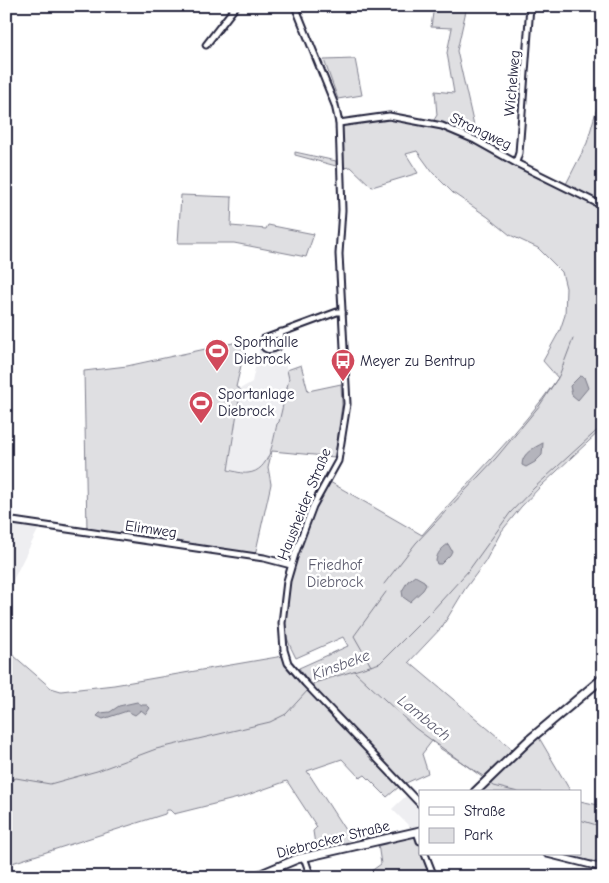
<svg xmlns="http://www.w3.org/2000/svg" width="609" height="883" font-family="'Comic Neue',sans-serif">
  <style>
    .built { fill: #eeeef1 }
    .green { fill: #dfdfe2; stroke: #80808e }
    .water { fill: #b4b4bc; stroke: #7a7a88 }
    .lines { fill: none; stroke-linecap: round; stroke-linejoin: round }
    .stream { stroke: #7a7a88; stroke-width: 1 }
    .minor-casing { stroke: #22223b; stroke-width: 9 }
    .secondary-casing { stroke: #22223b; stroke-width: 11 }
    .minor { stroke: #fff; stroke-width: 5 }
    .secondary { stroke: #fff; stroke-width: 7 }
    .labels { text-anchor: middle; dominant-baseline: central; stroke-width: 5; stroke-linejoin: round; paint-order: stroke }
    .street-label { font-size: 15px; fill: #22223b; stroke: #fff }
    .poi-label { font-size: 15px; fill: #22223b; stroke: #fff; text-anchor: start }
    .park-label { font-size: 15px; fill: #5b5b6d; stroke: #fff }
    .water-label { font-size: 16px; font-style: italic; fill: #5c5c6f; stroke: #fff }
  </style>
  <rect width="100%" height="100%" fill="#fff"/>
  <filter id="ink" filterUnits="userSpaceOnUse"><feTurbulence type="fractalNoise" baseFrequency=".02" numOctaves="2"/><feDisplacementMap in="SourceGraphic" scale="10" xChannelSelector="R" yChannelSelector="G"/><feConvolveMatrix kernelMatrix="1 2 1 2 8 2 1 2 1" color-interpolation-filters="sRGB"/></filter>
  <g filter="url(#ink)">
    <g class="built">
      <polygon points="259,350 282,355 290,379 266,476 228,470 240,389 252,382"/>
      <polygon points="6,521 40,526 6,594"/>
      <polygon points="408,794 420,806 420,827 413,830 392,809"/>
    </g>
    <g class="green">
      <path d="M434,6h33l-10,45 19,84 40,26 49,25 22,-43 13,-46 3,-19v350l-62,58 -20,21 -20,25 -16,30 -20,27 -23,38 -33,35 102,86 5,7 22,-19 33,56h-87l-1,-3 6,-9 -51,-33 -6,-6 -10,13 6,19 -22,10 -19,-18h-1l-22,-17 36,38 -13,11 -22,-22 -5,3 -18,-19 -35,12 40,62 18,-2 3,8 -52,12 -3,-20 4,-4 -30,-46 -45,16 -68,17 -4,-4h-3l-2,4 -159,51v-216l45,39 10,3 53,-6 169,-29 2,7 23,27 4,-4 -13,-18 49,-22 -5,-9 -47,21c-4,-8 -9,-17 -10,-26 -2,-8 -1,-18 0,-27 4,-43 21,-86 44,-123l92,53c45,-53 96,-100 136,-157l-15,-17 17,-31 5,-15 1,-27 -4,-16 -24,-24 -28,-13 -22,-18 -35,-24 -20,-20 -16,-22 -11,3 12,19 -46,14 -21,-20 -9,1 -2,-44 51,-6 51,7v-2l-8,-3 3,-5 -2,-24 19,2 -7,-40 5,-25 -21,-1z"/>
      <polygon points="355,59 362,95 338,99 324,60"/>
      <polygon points="295,152 336,161 336,166 295,155"/>
      <polygon points="181,195 232,197 231,226 266,229 268,225 314,234 306,257 234,243 178,243"/>
      <path d="M247,340l-11,47 4,2v5l-12,76c6,1 14,4 20,3 22,-2 25,-32 29,-49l2,-2 10,-43 -2,-9 14,-5 7,26 33,-7 1,21 -7,52 -63,-6 -4,16 3,17 -16,71 -168,-25 -3,-159 43,-5z"/>
      <polygon points="580,801 603,806 603,864 562,854 580,854"/>
      <polygon points="410,837 420,837 420,854 429,854 438,877 363,877 381,864 378,844"/>
    </g>
    <g class="water">
      <polygon points="580,376 584,377 588,388 578,400 572,395 570,386"/>
      <path d="M543,443l-1,12 -7,7 -9,5 -4,-2c0,-12 12,-17 21,-22z"/>
      <path d="M448,544l4,7 -2,4 -9,9h-4l-1,-3c1,-8 5,-12 12,-17z"/>
      <polygon points="415,576 424,581 426,585 423,590 410,602 403,597 402,591 408,581"/>
      <polygon points="137,702 142,705 147,705 150,708 146,714 141,710 135,715 127,711 103,719 97,716 100,713 110,712 119,706"/>
    </g>
    <g class="lines">
      <g class="stream">
        <polyline points="384,584 416,543 496,458 540,405 559,376 573,339"/>
        <polyline points="371,666 354,636 386,592"/>
        <polyline points="354,671 415,728 482,777"/>
        <polyline points="312,686 314,683 380,663 432,611 469,570 510,513 534,488 603,425"/>
        <polyline points="6,782 16,778 50,784 97,771 156,749 270,722 286,714 309,689"/>
        <polyline points="490,783 494,786 518,792"/>
        <polyline points="580,820 603,827"/>
      </g>
      <defs>
        <g id="minor">
          <polyline points="295,6 335,105 339,123 342,210 339,254 347,404 338,461 313,506 295,554 287,581 282,623 284,650 288,663 305,683 420,804"/>
          <polyline points="206,45 236,6"/>
          <polyline points="339,123 389,116 442,126 475,140 518,164 603,206"/>
          <polyline points="516,162 519,153 530,6"/>
          <path d="M281,332l-3,15c-8,4 -13,4 -17,-4l3,-4 73,-27h5"/>
          <polyline points="6,520 264,558 291,565"/>
          <polyline points="417,832 420,841"/>
          <polyline points="425,854 434,877"/>
          <polyline points="547,854 603,868"/>
          <polyline points="304,857 311,877"/>
        </g>
        <g id="secondary">
          <polyline points="475,792 529,740 603,678"/>
          <polyline points="254,877 297,859 420,831"/>
        </g>
      </defs>
      <use href="#minor" class="minor-casing"/>
      <use href="#secondary" class="secondary-casing"/>
      <use href="#minor" class="minor"/>
      <use href="#secondary" class="secondary"/>
    </g>
  </g>
  <defs>
    <symbol id="stadium-pin" viewBox="-11 -11 22 30"><path d="M0 17L-7.5 6A9.5 9.5 0 1 1 7.5 6Z" fill="#d1495b" stroke="#fff"/><path d="M0-5a6.5 5 0 1 0 0 10a6.5 5 0 1 0 0-10ZM-3.5-1.8h7v3.6h-7Z" fill="#fff"/></symbol>
    <symbol id="bus-pin" viewBox="-11 -11 22 30"><path d="M0 17L-7.5 6A9.5 9.5 0 1 1 7.5 6Z" fill="#d1495b" stroke="#fff"/><path d="M-5-6H5V4H4V6H2V4H-2V6H-4V4H-5ZM-3.5-4V0h7V-4ZM-3.5 1.2v1.5H-2V1.2ZM2 1.2v1.5H3.5V1.2Z" fill="#fff"/></symbol>
  </defs>
  <g fill-rule="evenodd">
    <use href="#stadium-pin" x="203" y="337" width="28" height="38"/>
    <use href="#bus-pin" x="329" y="347" width="28" height="38"/>
    <use href="#stadium-pin" x="187" y="389" width="28" height="38"/>
  </g>
  <g class="labels">
    <g class="street-label">
      <text transform="translate(512 83) rotate(-85)">Wichelweg</text>
      <text transform="translate(481 131) rotate(26)">Strangweg</text>
      <text transform="translate(304 504) rotate(-68)">Hausheider Straße</text>
      <text transform="translate(151 529) rotate(8)">Elimweg</text>
      <text transform="translate(333 839) rotate(-14)">Diebrocker Straße</text>
    </g>
    <g class="poi-label">
      <text x="234" y="342">Sporthalle<tspan x="234" dy="17">Diebrock</tspan></text>
      <text x="360" y="361">Meyer zu Bentrup</text>
      <text x="218" y="394">Sportanlage<tspan x="218" dy="17">Diebrock</tspan></text>
    </g>
    <g class="park-label">
      <text x="335" y="565">Friedhof<tspan x="335" dy="17">Diebrock</tspan></text>
    </g>
    <g class="water-label">
      <text transform="translate(341 665) rotate(-20)">Kinsbeke</text>
      <text transform="translate(424 718) rotate(39)">Lambach</text>
    </g>
  </g>
  <rect width="609" height="883" fill="none" stroke="#fff" stroke-width="25"/>
  <rect x="12" y="12" width="584" height="858" fill="none" stroke="#22223b" stroke-width="2" filter="url(#ink)"/>
  <rect x="419" y="790" width="162" height="65" fill="#ffffff" stroke="#a7a7b1"/>
  <rect x="429" y="807" width="25" height="8" fill="#ffffff" stroke="#a7a7b1"/>
  <text x="464" y="816" font-size="15" fill="#22223b">Straße</text>
  <rect x="429" y="828" width="25" height="15" fill="#dfdfe2" stroke="#a7a7b1"/>
  <text x="464" y="840" font-size="15" fill="#22223b">Park</text>
</svg>
